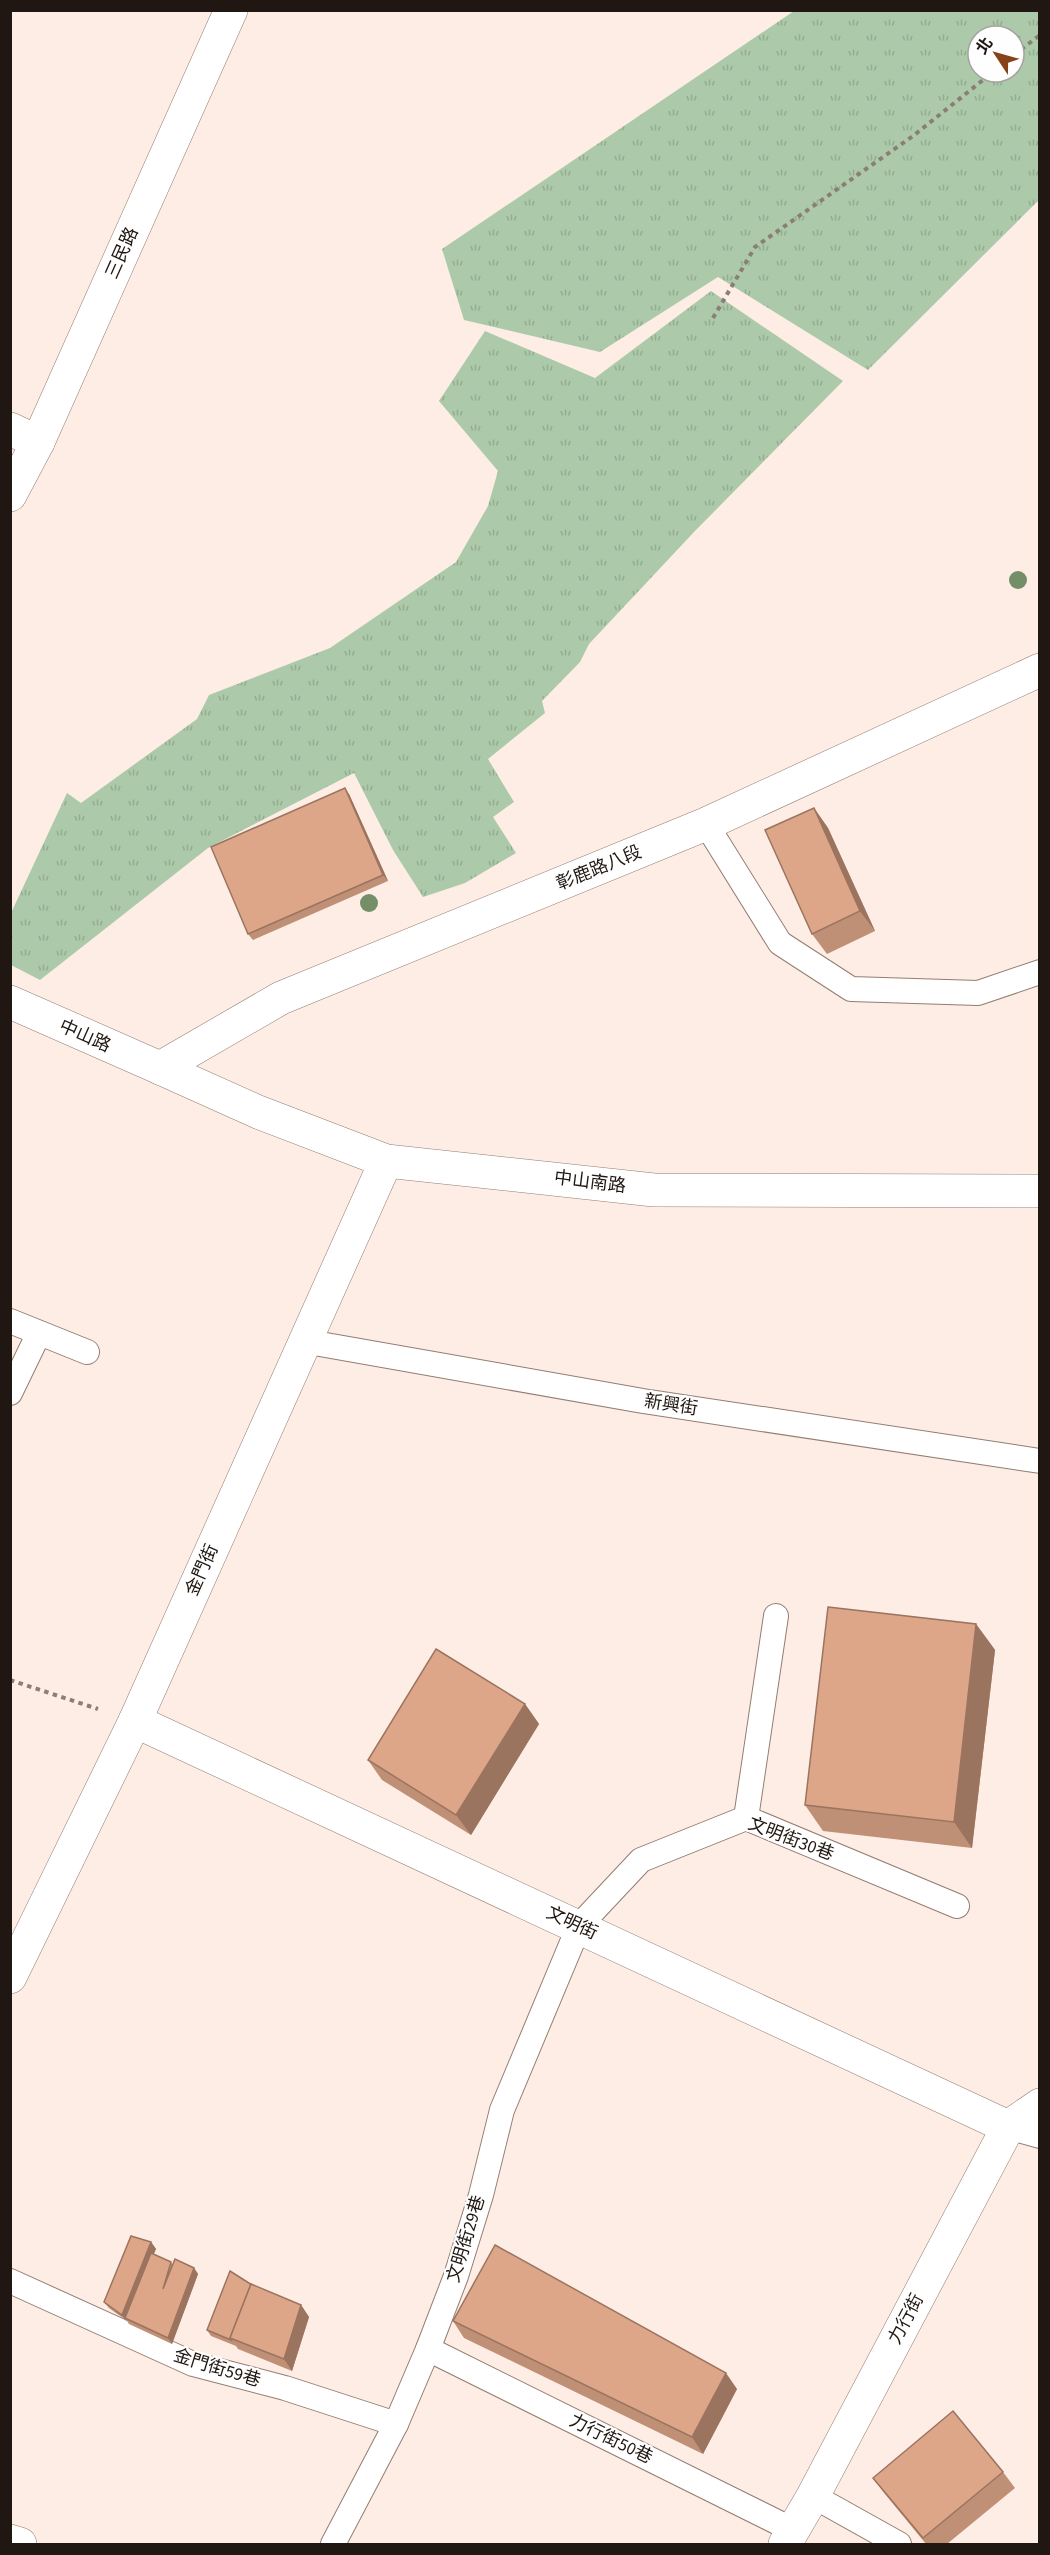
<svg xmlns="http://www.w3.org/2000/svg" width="1050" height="2555" font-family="'Source Sans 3','Noto Sans TC',sans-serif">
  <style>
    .grass { fill: url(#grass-tufts); fill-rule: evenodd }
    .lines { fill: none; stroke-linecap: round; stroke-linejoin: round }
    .service-casing { stroke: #947d71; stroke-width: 26 }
    .minor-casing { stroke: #947d71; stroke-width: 34 }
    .tertiary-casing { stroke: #947d71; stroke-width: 34 }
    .path { stroke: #8a7e77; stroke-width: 4; stroke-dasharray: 4.5 4.5; stroke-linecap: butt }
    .service { stroke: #fff; stroke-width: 24 }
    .minor { stroke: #fff; stroke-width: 33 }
    .tertiary { stroke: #fff; stroke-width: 33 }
    .tree { fill: #748e67 }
    .wall { fill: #bf8f76 }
    .shaded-wall { fill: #9b7460 }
    .building { fill: #dea689; stroke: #9b7460; stroke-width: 1.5 }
    .labels { text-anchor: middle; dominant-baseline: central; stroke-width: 4.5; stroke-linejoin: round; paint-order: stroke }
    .street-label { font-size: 18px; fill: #201712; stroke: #fefefe }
  </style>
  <defs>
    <pattern id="grass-tufts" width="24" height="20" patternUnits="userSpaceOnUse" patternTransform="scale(1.5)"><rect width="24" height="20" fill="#accaa9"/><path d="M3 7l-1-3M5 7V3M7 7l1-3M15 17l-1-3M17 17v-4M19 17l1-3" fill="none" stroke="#94ad90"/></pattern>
  </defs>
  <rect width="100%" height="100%" fill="#fdede5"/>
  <g class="grass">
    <path d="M794,11h245v189l-171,170 -150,-93 -118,75 -136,-32 -22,-71zM978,36h36v36h-36z"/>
    <polygon points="711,291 843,381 694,532 589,644 580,662 542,701 545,713 488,759 514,802 493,817 516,853 465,883 423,897 393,850 354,773 208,848 40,980 11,965 11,913 67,793 81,803 197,719 209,695 330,648 456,562 488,506 498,471 439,401 485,331 595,378"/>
  </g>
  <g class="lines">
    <defs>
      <g id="service">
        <polyline points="706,824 780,943 851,989 978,993 1040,972"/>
        <polyline points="10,1321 87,1352"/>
        <polyline points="303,1341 643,1401 1040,1461"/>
        <polyline points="10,1393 39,1333"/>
        <polyline points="746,1818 776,1616"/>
        <polyline points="1008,2127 1040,2136"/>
        <polyline points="10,2281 193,2364 285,2388 396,2424"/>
        <polyline points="428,2349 793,2530"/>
        <polyline points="813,2496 899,2544"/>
        <polyline points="333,2544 396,2424 428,2349 456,2276 481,2195 502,2110 579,1926 641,1860 746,1818 957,1906"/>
      </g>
      <g id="minor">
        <polyline points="10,429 38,442"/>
        <polyline points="10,495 38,442 231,10"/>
        <polyline points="160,1068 258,1112 386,1161 654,1190 1040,1191"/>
        <polyline points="135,1721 1008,2127"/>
        <polyline points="10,1977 135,1721 386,1161"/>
        <polyline points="10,2541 20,2544"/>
        <polyline points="785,2544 813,2496 1008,2127 1040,2105"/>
      </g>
      <polyline id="tertiary" points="10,1002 160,1068 281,998 706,824 1040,670"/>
    </defs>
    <use href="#service" class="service-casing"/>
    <use href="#minor" class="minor-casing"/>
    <use href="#tertiary" class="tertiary-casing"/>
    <g class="path">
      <polyline points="1014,55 1040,35"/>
      <polyline points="713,318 755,247 913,136 993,72"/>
      <polyline points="10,1680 98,1709"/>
    </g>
    <use href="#service" class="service"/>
    <use href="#minor" class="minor"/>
    <use href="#tertiary" class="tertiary"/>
  </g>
  <g class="tree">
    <circle cx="1018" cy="580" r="9"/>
    <circle cx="369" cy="903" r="9"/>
  </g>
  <g class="wall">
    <polygon points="349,794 388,881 253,940 248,934"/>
    <polygon points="814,808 828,828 875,931 827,954 812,934"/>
    <polygon points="976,1624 995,1650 972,1848 823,1831 805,1805"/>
    <polygon points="525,1704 539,1724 471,1835 382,1780 368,1760"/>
    <polygon points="151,2242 156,2249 153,2254 173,2264 194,2268 198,2274 172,2344 129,2324 127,2321 109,2308 104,2302"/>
    <polygon points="252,2285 301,2305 309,2317 292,2371 238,2349 236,2346 211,2336 207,2330"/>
    <polygon points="453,2321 737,2389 703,2454 464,2338"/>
    <polygon points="1003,2472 1015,2488 947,2544 926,2544 885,2494 873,2478"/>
  </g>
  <g class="shaded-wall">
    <polygon points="345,788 349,794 388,881 383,875"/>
    <polygon points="814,808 828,828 875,931 860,911"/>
    <polygon points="976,1624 995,1650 972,1848 954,1822"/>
    <polygon points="525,1704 539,1724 471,1835 456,1815"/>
    <polygon points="151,2242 156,2249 127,2319 125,2318 126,2321 122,2315"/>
    <polygon points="194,2268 198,2274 172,2344 168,2338"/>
    <polygon points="301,2305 309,2317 292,2371 284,2359"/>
    <polygon points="726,2373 737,2389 703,2454 692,2437"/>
  </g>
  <g class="building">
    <polygon points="345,788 383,875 248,934 211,847"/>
    <polygon points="814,808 860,911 812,934 765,830"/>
    <polygon points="828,1607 976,1624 954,1822 805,1805"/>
    <polygon points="436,1649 525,1704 456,1815 368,1760"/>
    <polygon points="131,2236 151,2242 122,2315 104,2302"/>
    <polygon points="495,2245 726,2373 692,2437 453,2321"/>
    <polygon points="151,2253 171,2262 163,2289 175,2259 194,2268 168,2338 125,2318"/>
    <polygon points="230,2271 252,2285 251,2284 230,2338 231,2340 207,2330"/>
    <polygon points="251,2284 301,2305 284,2359 230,2338"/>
    <polygon points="953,2411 1003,2472 923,2538 873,2478"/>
  </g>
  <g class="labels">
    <g class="street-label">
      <text transform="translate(122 253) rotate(-66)">三民路</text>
      <text transform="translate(599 868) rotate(-22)">彰鹿路八段</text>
      <text transform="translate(85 1036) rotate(24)">中山路</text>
      <text transform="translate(590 1182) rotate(7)">中山南路</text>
      <text transform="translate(671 1405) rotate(9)">新興街</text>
      <text transform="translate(202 1570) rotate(-66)">金門街</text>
      <text transform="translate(791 1839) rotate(21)">文明街30巷</text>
      <text transform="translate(572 1923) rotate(25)">文明街</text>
      <text transform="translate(466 2239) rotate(-73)">文明街29巷</text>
      <text transform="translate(906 2319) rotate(-62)">力行街</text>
      <text transform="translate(217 2368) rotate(17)">金門街59巷</text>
      <text transform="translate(611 2439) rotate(26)">力行街50巷</text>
    </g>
  </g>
  <rect width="1050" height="2555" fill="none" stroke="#201712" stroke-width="24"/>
  <g transform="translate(996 54) rotate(306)"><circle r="28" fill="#fefefe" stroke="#a5a2a0" stroke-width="1.5"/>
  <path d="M0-4.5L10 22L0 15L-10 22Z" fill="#87421a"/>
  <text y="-9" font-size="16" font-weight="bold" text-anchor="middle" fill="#201712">北</text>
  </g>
</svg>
